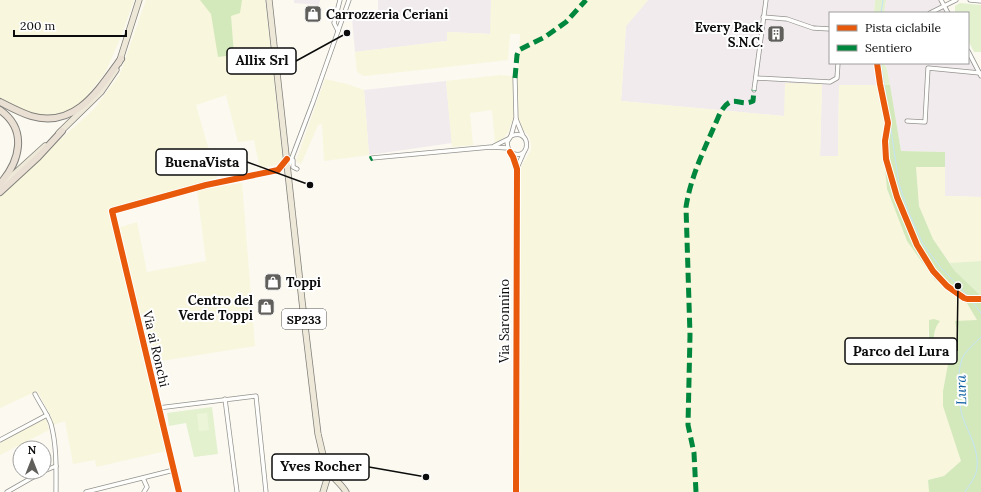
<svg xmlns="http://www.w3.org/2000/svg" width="981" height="492" font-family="Lora,serif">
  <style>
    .industrial { fill: #f2ebee }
    .farmland { fill: #f8f6dc }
    .green { fill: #e3f1cf }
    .forest { fill: #d3e9bc }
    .pitch { fill: #edf5d9 }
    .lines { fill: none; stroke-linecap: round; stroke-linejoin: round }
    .stream { stroke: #c5e4f6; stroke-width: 1 }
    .minor-casing { stroke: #94938f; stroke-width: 5 }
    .primary-casing { stroke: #81807c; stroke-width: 7 }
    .motorway-casing { stroke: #81807c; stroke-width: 8 }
    .minor { stroke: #fefefd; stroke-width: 3.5 }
    .primary { stroke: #ede8d7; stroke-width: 5.5 }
    .motorway { stroke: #eadfd3; stroke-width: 6 }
    .quiet { stroke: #00873e; stroke-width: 5; stroke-dasharray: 10 5; stroke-linecap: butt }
    .cycleway-casing { stroke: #fff; stroke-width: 8 }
    .cycleway { stroke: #e8590c; stroke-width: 6 }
    .labels { text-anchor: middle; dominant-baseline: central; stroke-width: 4; stroke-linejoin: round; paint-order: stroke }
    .shield { fill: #fff; stroke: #555; stroke-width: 1 }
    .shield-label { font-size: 12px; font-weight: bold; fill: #0c0c0c }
    .poi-label { font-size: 13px; font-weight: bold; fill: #0c0c0c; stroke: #fff; text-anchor: start }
    .street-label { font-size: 13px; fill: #0c0c0c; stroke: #fff }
    .water-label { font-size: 14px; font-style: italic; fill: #1060a3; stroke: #fff }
    .leader { fill: none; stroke: #0c0c0c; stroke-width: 1.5 }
    .callout-dot { fill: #0c0c0c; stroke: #fff; stroke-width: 1.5 }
    .callout { fill: #fff; stroke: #0c0c0c; stroke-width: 1.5 }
    .callout-label { font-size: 14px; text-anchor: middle; font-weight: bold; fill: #0c0c0c }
  </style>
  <rect width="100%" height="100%" fill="#fbf9f0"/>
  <g class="industrial">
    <polygon points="294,0 320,0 319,5 294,3"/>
    <polygon points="378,0 491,0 491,34 448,32 447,41 355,52 352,18 378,17"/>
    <polygon points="648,0 875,0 874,13 830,13 830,63 876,63 877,85 839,85 838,156 820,156 822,84 784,116 621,101 626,26"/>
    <polygon points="886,0 938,0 945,13 884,13"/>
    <polygon points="968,56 981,80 981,197 945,196 945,152 901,151 887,69 884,63 968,63"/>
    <polygon points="446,81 452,143 369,155 364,90"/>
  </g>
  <g class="farmland">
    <polygon points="0,0 134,0 120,39 105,73 82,102 67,112 48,116 29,113 0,101"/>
    <polygon points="146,0 265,0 283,163 260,169 254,140 238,142 226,95 196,105 217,178 109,209 166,451 96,467 95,460 73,464 65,421 53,425 51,416 37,391 0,408 0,194 94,109 120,74"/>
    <polygon points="491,0 648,0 626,26 621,101 784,116 785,83 822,84 820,156 838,156 839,85 877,85 885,122 883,149 887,189 907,241 935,279 965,300 977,320 958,335 954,350 935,350 934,343 935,326 930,320 928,335 929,350 882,352 881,360 883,362 943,363 948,364 943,391 961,461 944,476 928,480 929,492 519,492 518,347 521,167 531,150 531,143 529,136 523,130 520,122 511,123 509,131 503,139 495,143 492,110 470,113 473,145 452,147 446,81 501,75 518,77 520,34 510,34 508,60 420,70 364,76 357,72 355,52 447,41 447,32 490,34"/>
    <polygon points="325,79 347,84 364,90 369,155 324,161 322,124 318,125 301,164 296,161"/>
    <polygon points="916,167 945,167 945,196 981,197 981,261 950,263 933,239 919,206"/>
    <polygon points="242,183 255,346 149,363 118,228 137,222 147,272 206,261 197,190"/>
    <polygon points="46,418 49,430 0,455 0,443"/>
  </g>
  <g class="green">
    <polygon points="875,0 886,0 884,13 874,13"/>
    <polygon points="960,3 981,5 981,52 974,52 968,40 968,13 955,13 955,6"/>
    <polygon points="876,63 884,63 887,69 890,85 877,85"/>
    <polygon points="981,261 981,296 955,271 950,263"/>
    <polygon points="212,407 218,454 194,457 186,423 169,426 167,413"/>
  </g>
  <g class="forest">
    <polygon points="200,0 242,0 240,13 231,16 234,55 218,57 211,14"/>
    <path d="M877,85h13l11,66 44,1v15h-29l3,39 14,33 22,32 26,25v196h-52l-1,-12 16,-4 17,-15 -18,-55v-15l5,-27 -5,-1 -60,-1 -2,-9 1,-1 47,-2v-30l5,-1 6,2c-7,8 -7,19 -5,29h19l4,-15 -3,-14 22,-1 -12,-20 -30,-20 -28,-39 -20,-52 -4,-40 2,-27z"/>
  </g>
  <polygon class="pitch" points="207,413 209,430 199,431 197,414"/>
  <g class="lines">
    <g class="stream">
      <polyline points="881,13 883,0"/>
      <polyline points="881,63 899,184 909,213 923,244 941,268 967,295 981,313"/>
      <path d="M965,492c5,-8 11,-15 12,-24 2,-19 -8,-33 -14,-50 -5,-14 -7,-50 1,-63 5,-7 11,-12 17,-18"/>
    </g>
    <defs>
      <g id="minor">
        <polyline points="941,0 948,13"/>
        <polyline points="970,0 981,1"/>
        <polyline points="930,13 956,0"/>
        <polyline points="763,17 787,19 813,28 830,29"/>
        <polyline points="338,31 334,23 340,0"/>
        <polyline points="968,51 981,76"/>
        <polyline points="756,78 830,82 837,78 838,63"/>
        <polyline points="754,90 766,0"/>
        <polyline points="516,119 523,136"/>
        <polyline points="907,121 925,122 928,68 980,73"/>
        <path d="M511,136c21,-9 20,26 1,17"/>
        <polyline points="494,146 508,139"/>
        <polyline points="508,148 507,142 511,136 516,118 515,78"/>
        <polyline points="510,152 513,157 517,169 516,492"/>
        <polyline points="372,158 491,147 508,148"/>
        <polyline points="293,160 293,167 297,169"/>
        <polyline points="288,168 313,102 349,0"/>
        <polyline points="517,168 524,152"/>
        <path d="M35,394c5,10 12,19 16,30 6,22 5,46 5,68"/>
        <polyline points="225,399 237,492"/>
        <polyline points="158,408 256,396 266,492"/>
        <polyline points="0,440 47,415"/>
        <polyline points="44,471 56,466"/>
        <polyline points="143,478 147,487 144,492"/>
        <polyline points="7,492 42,472"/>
        <polyline points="86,492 174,470"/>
        <polyline points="179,492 112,211 206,185 278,170 286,161"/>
      </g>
      <g id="primary">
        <polyline points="269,0 302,301 318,434 326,468 327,479 323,492"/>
        <polyline points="119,63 139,0"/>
        <polyline points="59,133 101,92 116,70"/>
        <polyline points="1,186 45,146"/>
        <path d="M326,468c6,10 15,15 20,24"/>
      </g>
      <g id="motorway">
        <path d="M0,102c10,5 21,11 31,14 45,13 68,-27 90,-57"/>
        <path d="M0,110c28,20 20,51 0,74"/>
        <polyline points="0,192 38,157 62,131"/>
      </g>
    </defs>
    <use href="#minor" class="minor-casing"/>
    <use href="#primary" class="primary-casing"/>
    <use href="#motorway" class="motorway-casing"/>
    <use href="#minor" class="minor"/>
    <use href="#primary" class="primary"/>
    <use href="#motorway" class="motorway"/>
    <g class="quiet">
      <polyline points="515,78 517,55 519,50 545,37 566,22 586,0"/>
      <polyline points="370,159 372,158"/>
      <path d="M696,492l-2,-39 -6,-28 2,-90 -4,-128c5,-33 21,-63 34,-94 13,-22 19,-5 33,-12l1,-11"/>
    </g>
    <defs>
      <g id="cycleway">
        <polyline points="877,63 880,84 888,123 885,141 886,159 897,197 917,245 933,271 947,286 964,298 967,299 981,299"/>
        <polyline points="510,152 513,157 517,169 516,492"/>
        <polyline points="179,492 112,211 206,185 278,170 287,159"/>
      </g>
    </defs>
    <use href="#cycleway" class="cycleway-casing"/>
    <use href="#cycleway" class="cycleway"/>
  </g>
  <defs>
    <symbol id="shop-square" viewBox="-11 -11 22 22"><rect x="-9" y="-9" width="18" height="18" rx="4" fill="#605f5c" stroke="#fff"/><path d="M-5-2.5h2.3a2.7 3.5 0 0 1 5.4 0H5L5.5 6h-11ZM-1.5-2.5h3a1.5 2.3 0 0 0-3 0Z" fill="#fff"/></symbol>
    <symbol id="building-square" viewBox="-11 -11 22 22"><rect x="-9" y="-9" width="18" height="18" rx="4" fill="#605f5c" stroke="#fff"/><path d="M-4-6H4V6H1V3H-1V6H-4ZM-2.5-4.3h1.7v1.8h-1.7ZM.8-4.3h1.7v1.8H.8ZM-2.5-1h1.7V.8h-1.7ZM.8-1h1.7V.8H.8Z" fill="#fff"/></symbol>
  </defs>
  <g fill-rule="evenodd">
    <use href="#shop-square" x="303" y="4" width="20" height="20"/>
    <use href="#building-square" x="766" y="24" width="20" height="20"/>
    <use href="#shop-square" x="263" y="272" width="20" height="20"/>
    <use href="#shop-square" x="256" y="297" width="20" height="20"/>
  </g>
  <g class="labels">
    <rect class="shield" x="282" y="309" width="44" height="20" rx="3"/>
    <g class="shield-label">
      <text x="304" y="319">SP233</text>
    </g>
    <g class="poi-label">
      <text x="326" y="14">Carrozzeria Ceriani</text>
      <text x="763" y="27" text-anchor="end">Every Pack<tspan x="763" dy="15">S.N.C.</tspan></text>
      <text x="286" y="282">Toppi</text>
      <text x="253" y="300" text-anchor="end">Centro del<tspan x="253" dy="15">Verde Toppi</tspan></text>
    </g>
    <g class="street-label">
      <text transform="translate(504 321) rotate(-90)">Via Saronnino</text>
      <text transform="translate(156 349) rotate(77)">Via ai Ronchi</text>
    </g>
    <g class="water-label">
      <text transform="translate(961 390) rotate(-91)">Lura</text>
    </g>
  </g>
  <path class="leader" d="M347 33L296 61M310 185L247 162M958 286L957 351M426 477L369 467"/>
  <g class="callout-dot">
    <circle cx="347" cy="33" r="4"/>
    <circle cx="310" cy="185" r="4"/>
    <circle cx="958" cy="286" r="4"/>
    <circle cx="426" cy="477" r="4"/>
  </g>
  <g class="callout">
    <rect x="227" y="48" width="69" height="26" rx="4"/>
    <rect x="156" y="149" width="91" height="26" rx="4"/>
    <rect x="845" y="338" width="112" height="26" rx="4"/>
    <rect x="272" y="454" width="97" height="26" rx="4"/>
  </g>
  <g class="callout-label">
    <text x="262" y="65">Allix Srl</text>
    <text x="202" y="167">BuenaVista</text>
    <text x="901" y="356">Parco del Lura</text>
    <text x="321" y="471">Yves Rocher</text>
  </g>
  <rect x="829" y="12" width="140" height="52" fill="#ffffff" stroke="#9e9e9e"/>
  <rect x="837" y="25" width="20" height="6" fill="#e8590c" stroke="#9e9e9e"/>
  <text x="865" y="32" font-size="12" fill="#0c0c0c">Pista ciclabile</text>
  <rect x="837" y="45" width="20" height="6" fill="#00873e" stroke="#9e9e9e"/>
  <text x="865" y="52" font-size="12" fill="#0c0c0c">Sentiero</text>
  <g transform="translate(32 460)"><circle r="19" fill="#ffffff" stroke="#9e9e9e"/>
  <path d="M0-3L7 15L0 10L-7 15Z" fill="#605f5c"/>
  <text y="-6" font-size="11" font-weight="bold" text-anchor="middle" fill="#0c0c0c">N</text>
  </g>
  <path d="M14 30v6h112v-6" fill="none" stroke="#0c0c0c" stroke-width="2"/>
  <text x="20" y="30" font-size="12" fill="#0c0c0c" stroke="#ffffff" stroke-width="3" paint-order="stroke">200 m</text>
</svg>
